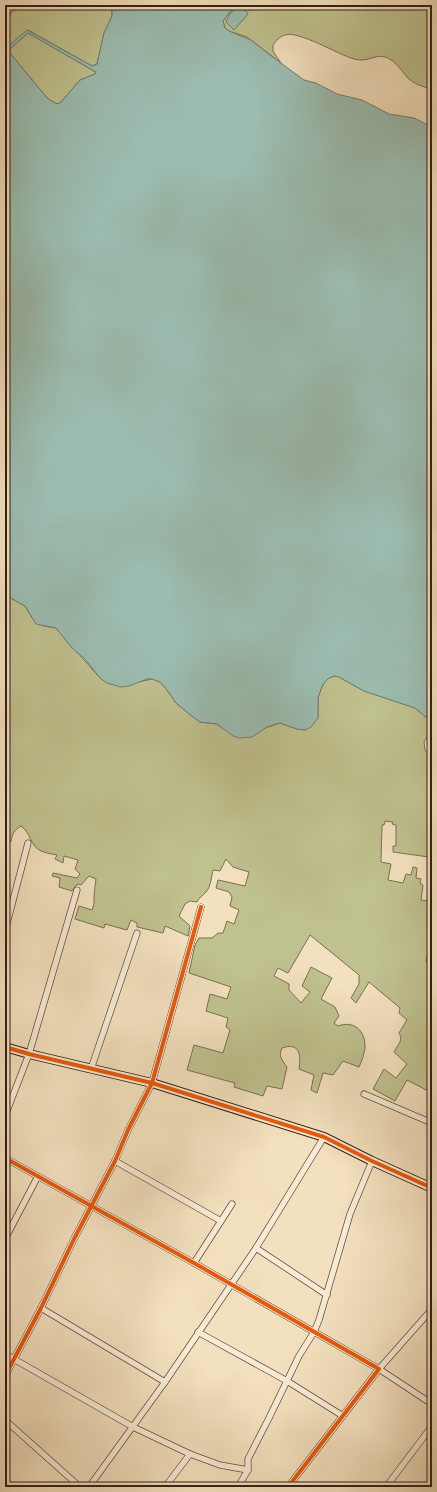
<svg xmlns="http://www.w3.org/2000/svg" width="437" height="1492" font-family="'IM FELL Double Pica',serif">
  <style>
    .green { fill: #bfc18f; stroke: #797051 }
    .water { fill: #9bbdb1; stroke: #717d72; fill-rule: evenodd }
    .lines { fill: none; stroke-linecap: round; stroke-linejoin: round }
    .street-casing { stroke: #634e3e; stroke-width: 7 }
    .secondary-casing { stroke: #331e13; stroke-width: 10 }
    .street { stroke: #f7ebd5; stroke-width: 5.5 }
    .secondary { stroke: #f7ebd5; stroke-width: 8 }
    .cycleway-casing { stroke: #f7ebd5; stroke-width: 6 }
    .cycleway { stroke: #e8590c; stroke-width: 4 }
  </style>
  <rect width="100%" height="100%" fill="#f3e0be"/>
  <filter id="stains"><feTurbulence type="fractalNoise" baseFrequency=".005" numOctaves="4"/><feColorMatrix values="0 0 0 0 .2 0 0 0 0 .09 0 0 0 0 .02 0 0 0 .5 -.17"/></filter>
  <radialGradient id="worn" r=".72"><stop offset=".6" stop-color="#630" stop-opacity="0"/><stop offset="1" stop-color="#630" stop-opacity=".3"/></radialGradient>
  <g class="green">
    <path d="M28,5h84v11l-8,17 -7,31 -5,2 -64,-36 -23,19v-28l3,-1c3,-13 11,-9 20,-15z"/>
    <path d="M235,5h3l-9,10 19,-1 -8,-9h6l4,6 7,-6h175v84c-9,-2 -18,-5 -25,-12 -6,-7 -12,-17 -22,-20 -10,-3 -18,6 -31,2 -15,-4 -56,-29 -69,-24 -5,1 -9,6 -12,10v6l8,12 -34,-26 -18,-6 -4,-3 -2,-7z"/>
    <polygon points="28,33 94,71 96,72 95,74 80,80 62,101 58,104 55,103 48,99 9,52 11,48"/>
    <path d="M5,595l20,11 7,12 12,8 12,2 44,50 38,4 14,-3 8,3 7,8 9,13 17,14 7,5 17,2 5,4 40,1 18,-6 17,6 8,1 13,-12v-21l3,-8 3,-6 5,-5 5,-2 5,1 25,14 51,17 17,14v15l-4,-1 -4,6 1,8 7,9v103l-3,-1v-4l-36,-5v-6h3v-21l-4,-1 1,-2 -8,-1 -1,4h-2l-1,37 10,2 -3,16 15,3 3,-9 5,1 2,-8 4,1 -1,10 5,1 -1,4 3,2 -2,15 8,1 -2,24 5,5 -6,32 6,2v129l-25,-13 -12,21 -22,-12 11,-20 12,9 11,-14 -13,-12 6,-10 1,-5 -2,-4 8,-13 -8,-7 1,-5 -31,-26 -13,21 -5,-5 8,-14v-9l-49,-40 -22,38 -10,-5 -4,8 15,8v6l12,13 9,-11 -8,-6 9,-19 21,11 -11,21 14,8 4,9 -5,7 4,3c16,-6 28,5 27,22 -1,6 -3,13 -6,19l-16,-6 -10,14 -10,-2 -6,20 -6,-3 3,-15 -15,-6c2,-14 1,-27 -17,-21 -4,8 0,12 5,19l-5,22 -15,-3 -4,10 -29,-9 1,-4 -48,-13 7,-25 29,8 7,-23 -4,-3 2,-9 -22,-7 4,-17 17,5 4,-12 -42,-14 6,-28 4,-7h13l6,-5h5l4,-12 7,3 5,-14 -9,-4 2,-9 -3,-5 -13,-4 2,-8 27,6 4,-14 -16,-5 -7,-8 -6,12 -7,-1c-2,8 -2,16 -7,22 -3,4 -7,5 -9,10l-7,-1 -5,3 -6,12 11,10 -2,10 -23,-10 -2,7 -26,-6v-4l-6,-3 -4,10 -22,-6 -1,4 -29,-9 4,-13 13,4 2,-6v-9l2,-16 -7,-3 -8,9 -4,-1 -5,7 -13,-4 1,-9 -8,-2 1,-3 24,5 3,-4 -5,-5 3,-9 -14,-4 -1,7 -8,-4 2,-4c-5,-1 -11,-2 -16,-4 -11,-5 -10,-18 -20,-25 -7,4 -9,8 -10,16l-6,-1z"/>
  </g>
  <g class="water">
    <path d="M5,5h23c-9,6 -17,1 -20,15l-3,1z"/>
    <path d="M112,5h123l-12,16 2,7 4,3 22,9 19,15 34,25 12,3 21,11 25,6 27,14 25,4 18,9v595l-17,-14 -51,-17 -25,-14 -5,-1 -5,2 -5,5 -3,6 -3,9v20l-7,9 -6,3 -8,-1 -17,-6 -13,4 -15,10 -13,1 -6,-2 -16,-12 -17,-2 -7,-5 -17,-14 -9,-13 -7,-8 -8,-3h-5l-18,7 -8,1 -14,-4 -7,-5 -15,-19 -13,-11 -16,-20 -20,-4 -11,-18 -20,-11v-546l22,-19 65,36 5,-2 7,-31 8,-17zM28,33l66,38 2,1 -1,2 -15,6 -18,21 -4,3 -3,-1 -7,-4 -39,-47 2,-4z"/>
    <polygon points="238,5 240,5 248,14 234,30 226,22 229,15"/>
  </g>
  <g class="lines">
    <defs>
      <g id="street">
        <polyline points="5,931 28,843"/>
        <polyline points="91,1069 137,933"/>
        <polyline points="364,1094 432,1123"/>
        <polyline points="5,1116 29,1054 77,890"/>
        <polyline points="5,1158 194,1263 379,1369 288,1487"/>
        <polyline points="115,1161 221,1221"/>
        <polyline points="5,1239 37,1178"/>
        <polyline points="256,1248 327,1295"/>
        <polyline points="194,1263 232,1204"/>
        <polyline points="41,1308 165,1382"/>
        <polyline points="432,1309 379,1369 432,1404"/>
        <polyline points="198,1332 287,1381 343,1416"/>
        <polyline points="5,1354 133,1427 190,1454 220,1465 248,1470"/>
        <polyline points="5,1376 41,1308 74,1239 115,1161 128,1130 152,1083 201,907"/>
        <polyline points="5,1420 80,1487"/>
        <polyline points="89,1487 165,1382 256,1248 324,1137"/>
        <polyline points="165,1487 190,1454"/>
        <polyline points="238,1487 248,1470 248,1459 269,1418 299,1356 314,1332 319,1320 350,1214 372,1161"/>
        <polyline points="386,1487 432,1426"/>
      </g>
      <polyline id="secondary" points="5,1047 29,1054 152,1083 324,1137 372,1161 432,1188"/>
    </defs>
    <use href="#street" class="street-casing"/>
    <use href="#secondary" class="secondary-casing"/>
    <use href="#street" class="street"/>
    <use href="#secondary" class="secondary"/>
    <defs>
      <g id="cycleway">
        <polyline points="5,1047 29,1054 152,1083 324,1137 372,1161 432,1188"/>
        <polyline points="5,1158 194,1263 379,1369 288,1487"/>
        <polyline points="5,1376 41,1308 74,1239 115,1161 128,1130 152,1083 201,907"/>
      </g>
    </defs>
    <use href="#cycleway" class="cycleway-casing"/>
    <use href="#cycleway" class="cycleway"/>
  </g>
  <rect width="437" height="1492" fill="none" stroke="#f3e0be" stroke-width="20"/>
  <rect x="6" y="6" width="425" height="1480" fill="none" stroke="#331e13" stroke-width="2"/>
  <rect x="10" y="10" width="417" height="1472" fill="none" stroke="#331e13"/>
  <rect width="100%" height="100%" filter="url(#stains)"/>
  <rect width="100%" height="100%" fill="url(#worn)"/>
</svg>
